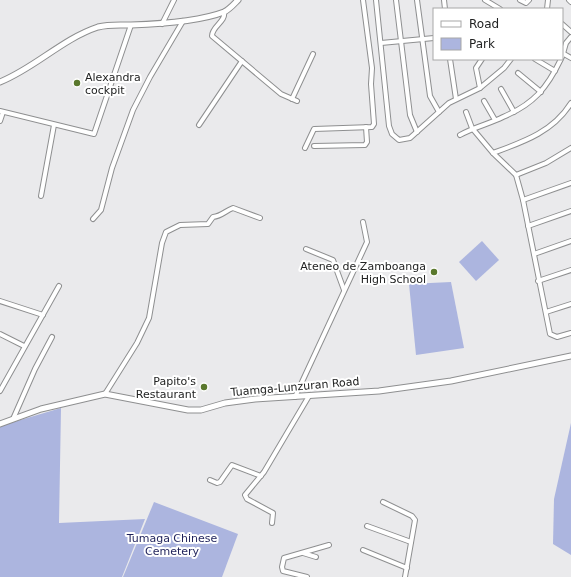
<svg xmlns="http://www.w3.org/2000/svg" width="571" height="577" font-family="'DejaVu Sans',sans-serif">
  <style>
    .green { fill: #acb5df }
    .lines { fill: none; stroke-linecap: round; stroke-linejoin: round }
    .minor-casing { stroke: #8e8f90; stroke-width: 6 }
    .tertiary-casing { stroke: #8e8f90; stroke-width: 7 }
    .minor { stroke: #fff; stroke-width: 4 }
    .tertiary { stroke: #fff; stroke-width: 5 }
    .poi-dot { fill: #5a782d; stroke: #fff; stroke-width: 1.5 }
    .labels { text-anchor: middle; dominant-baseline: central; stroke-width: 4; stroke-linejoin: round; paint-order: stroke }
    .poi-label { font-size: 11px; fill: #222323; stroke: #fff; text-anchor: end }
    .street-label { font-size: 11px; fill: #222323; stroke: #fff }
    .park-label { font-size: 11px; fill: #1e215a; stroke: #fff }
  </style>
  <rect width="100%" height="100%" fill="#eaeaec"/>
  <g class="green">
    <polygon points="482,241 499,260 476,281 459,262"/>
    <polygon points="451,282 464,348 416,355 409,284"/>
    <polygon points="61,408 59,523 145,519 122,577 0,577 0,426"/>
    <polygon points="571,423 571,555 553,544 554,499"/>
    <polygon points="154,502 238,534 222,577 123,577"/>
  </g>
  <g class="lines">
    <defs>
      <g id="minor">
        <polyline points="376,0 389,126 392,134 399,140 410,138 449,103 480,88 504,68 511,59"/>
        <polyline points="396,0 410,115 417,132"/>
        <polyline points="417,0 430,96 439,112"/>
        <polyline points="444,0 445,9"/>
        <polyline points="485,0 500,9"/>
        <polyline points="520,0 526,3 529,0"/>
        <polyline points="569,0 571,2"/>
        <polyline points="547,9 548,0"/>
        <path d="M224,12c2,10 -12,14 -12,24l69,58 16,7"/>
        <polyline points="162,24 174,0"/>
        <polyline points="562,24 571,32"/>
        <polyline points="381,43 434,38"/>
        <polyline points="564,54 571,58"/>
        <polyline points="562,57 566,43 571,37"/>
        <polyline points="450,59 456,99"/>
        <polyline points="535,59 555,71"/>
        <polyline points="518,73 541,92"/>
        <polyline points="480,88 476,68 482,59"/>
        <polyline points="501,89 514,112"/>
        <polyline points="292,99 313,54"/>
        <polyline points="484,101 495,120"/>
        <polyline points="0,111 94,134 131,25"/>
        <polyline points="466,112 472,128 493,153 516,175 523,200 550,334 557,337 571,333"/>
        <polyline points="0,121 3,112"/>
        <polyline points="199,125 242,61"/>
        <path d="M460,135c14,-8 29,-11 43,-18 31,-13 44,-29 58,-58"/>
        <polyline points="314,146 365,145 367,142 366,127"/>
        <polyline points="305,148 314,129 372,127 374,124 371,84 372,68 363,0"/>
        <path d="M493,153c30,-11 60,-21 78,-50"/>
        <polyline points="516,175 546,163 571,148"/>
        <polyline points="41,196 54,125"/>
        <polyline points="523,200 571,183"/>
        <polyline points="93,219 101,210 112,168 133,110 150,77 183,21"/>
        <polyline points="528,226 571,211"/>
        <polyline points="306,249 333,260 344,290"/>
        <polyline points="534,254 571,241"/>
        <polyline points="538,281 571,270"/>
        <polyline points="0,301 43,315"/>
        <polyline points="546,312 571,304"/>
        <polyline points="0,334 24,346"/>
        <polyline points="0,391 59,286"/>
        <path d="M105,394l32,-51 12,-25 13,-75 4,-11 14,-7 28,-1 5,-7c9,-1 12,-6 20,-9l27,10"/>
        <polyline points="295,397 367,242 363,222"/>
        <polyline points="13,419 35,369 52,337"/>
        <polyline points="210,480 217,483 220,482 232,465 261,476"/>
        <polyline points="383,502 412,516 415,520 405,577"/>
        <polyline points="272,523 273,513 247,499 245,495 264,472 309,396"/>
        <polyline points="367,526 411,542"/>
        <polyline points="363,550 407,568"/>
        <polyline points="303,553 316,557"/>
        <polyline points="307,577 283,571 282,567 284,558 329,545"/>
      </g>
      <g id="tertiary">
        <path d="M0,82c35,-14 62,-43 98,-55 11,-3 22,-2 33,-2 28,-1 67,-3 93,-13 6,-3 10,-8 14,-12"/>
        <polyline points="0,424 41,409 105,394 188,410 201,410 225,403 255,399 379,391 451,381 571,356"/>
      </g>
    </defs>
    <use href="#minor" class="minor-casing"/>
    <use href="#tertiary" class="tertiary-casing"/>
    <use href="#minor" class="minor"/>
    <use href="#tertiary" class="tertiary"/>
  </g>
  <g class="poi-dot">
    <circle cx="77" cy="83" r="4"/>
    <circle cx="434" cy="272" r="4"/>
    <circle cx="204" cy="387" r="4"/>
  </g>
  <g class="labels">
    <g class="poi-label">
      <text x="85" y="77" text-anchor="start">Alexandra<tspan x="85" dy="13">cockpit</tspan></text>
      <text x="426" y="266">Ateneo de Zamboanga<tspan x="426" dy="13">High School</tspan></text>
      <text x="196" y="381">Papito's<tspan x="196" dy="13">Restaurant</tspan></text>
    </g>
    <g class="street-label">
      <text transform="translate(295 387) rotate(-5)">Tuamga-Lunzuran Road</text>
    </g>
    <g class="park-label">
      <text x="172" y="538">Tumaga Chinese<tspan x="172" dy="13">Cemetery</tspan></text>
    </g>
  </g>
  <rect x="433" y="8" width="130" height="52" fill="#ffffff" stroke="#a7a7a7"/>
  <rect x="441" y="21" width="20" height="6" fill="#ffffff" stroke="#a7a7a7"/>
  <text x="469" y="28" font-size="12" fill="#222323">Road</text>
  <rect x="441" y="38" width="20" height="12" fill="#acb5df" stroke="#a7a7a7"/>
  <text x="469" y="48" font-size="12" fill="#222323">Park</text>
</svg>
